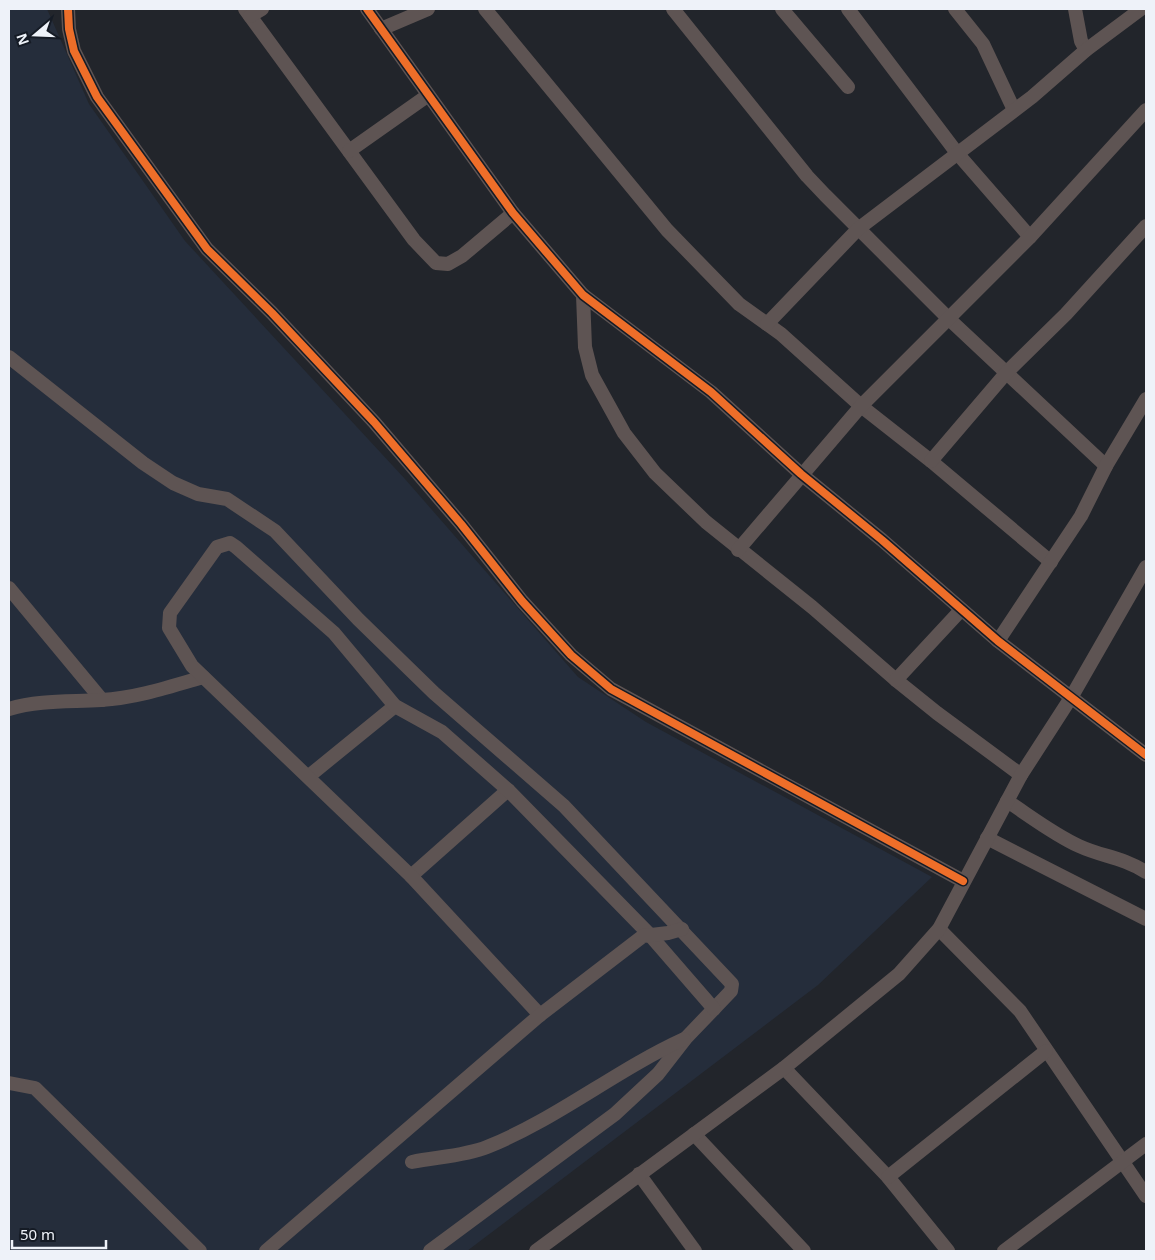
<svg xmlns="http://www.w3.org/2000/svg" width="1155" height="1260" font-family="'Noto Sans',sans-serif">
  <style>
    .built { fill: #252d3b }
    .lines { fill: none; stroke-linecap: round; stroke-linejoin: round }
    .minor { stroke: #5e5453; stroke-width: 14 }
    .cycleway-casing { stroke: #151b25; stroke-width: 11 }
    .cycleway { stroke: #ee6e29; stroke-width: 8 }
  </style>
  <rect width="100%" height="100%" fill="#22252b"/>
  <polygon class="built" points="9,9 47,9 89,104 185,241 405,479 578,677 646,722 932,877 818,985 467,1251 9,1251"/>
  <g class="lines">
    <g class="minor">
      <polyline points="68,9 69,29 74,51 97,97 207,249 272,313 374,422 461,524 522,601 571,655 611,689 963,881"/>
      <polyline points="245,9 414,240 436,263 448,264 462,256 513,213"/>
      <polyline points="367,9 513,213 583,295 711,392 801,474 882,540 998,641 1146,755"/>
      <polyline points="485,9 667,230 739,304 781,334 861,406 931,461 1051,562"/>
      <polyline points="673,9 807,176 825,195 949,319 1106,466"/>
      <polyline points="782,9 848,87"/>
      <polyline points="848,9 957,153 1030,237"/>
      <polyline points="955,9 983,44 1014,110"/>
      <polyline points="1075,9 1081,41 1086,50"/>
      <polyline points="250,16 262,9"/>
      <polyline points="381,29 428,9"/>
      <polyline points="349,151 427,96"/>
      <polyline points="583,295 585,347 592,375 624,433 655,473 706,522 812,607 896,680 937,713 1021,775"/>
      <polyline points="767,324 858,229 1032,97 1086,50 1141,9"/>
      <polyline points="9,357 143,463 173,483 198,494 227,499 275,531 358,619 434,693 564,806 732,984 731,991 686,1038 658,1074 615,1114 430,1251"/>
      <polyline points="931,461 1007,372 1066,314 1146,226"/>
      <polyline points="738,550 861,406 1030,237 1146,110"/>
      <polyline points="9,588 102,700"/>
      <polyline points="998,641 1081,516 1106,466 1146,399"/>
      <polyline points="896,680 961,610"/>
      <path d="M9,709c30,-9 61,-7 92,-9 35,-2 68,-13 102,-23"/>
      <polyline points="309,776 395,706"/>
      <path d="M1007,801c23,15 46,33 72,45 24,11 43,11 67,26"/>
      <polyline points="987,838 1146,919"/>
      <polyline points="411,876 508,790"/>
      <polyline points="939,929 1020,1011 1146,1196"/>
      <polyline points="540,1015 411,876 192,666 169,628 170,613 217,547 230,543 236,547 334,633 395,706 442,732 508,790 649,934 714,1009"/>
      <polyline points="784,1068 888,1177 948,1251"/>
      <polyline points="9,1083 35,1088 200,1251"/>
      <polyline points="694,1134 804,1251"/>
      <path d="M412,1162c24,-5 53,-6 75,-15 70,-28 129,-77 197,-108"/>
      <polyline points="639,1174 695,1251"/>
      <polyline points="888,1177 1046,1051"/>
      <polyline points="266,1251 540,1015 643,936 668,933 682,929"/>
      <polyline points="536,1251 784,1068 899,974 939,929 1021,775 1072,696 1146,567"/>
      <polyline points="1004,1251 1146,1144"/>
    </g>
    <defs>
      <g id="cycleway">
        <polyline points="68,9 69,29 74,51 97,97 207,249 272,313 374,422 461,524 522,601 571,655 611,689 963,881"/>
        <polyline points="367,9 513,213 583,295 711,392 801,474 882,540 998,641 1146,755"/>
      </g>
    </defs>
    <use href="#cycleway" class="cycleway-casing"/>
    <use href="#cycleway" class="cycleway"/>
  </g>
  <rect width="1155" height="1260" fill="none" stroke="#eef2f9" stroke-width="20"/>
  <g transform="translate(35 35) rotate(251)" stroke="#151b25" stroke-width="4" paint-order="stroke">
  <path d="M0-4L9 19L0 12L-9 19Z" fill="#eef2f9"/>
  <text y="-8" font-size="14" font-weight="bold" text-anchor="middle" fill="#eef2f9">N</text>
  </g>
  <path d="M12 1240v8h94v-8" fill="none" stroke="#eef2f9" stroke-width="2.5"/>
  <text x="20" y="1240" font-size="15" fill="#eef2f9" stroke="#151b25" stroke-width="4" paint-order="stroke">50 m</text>
</svg>
